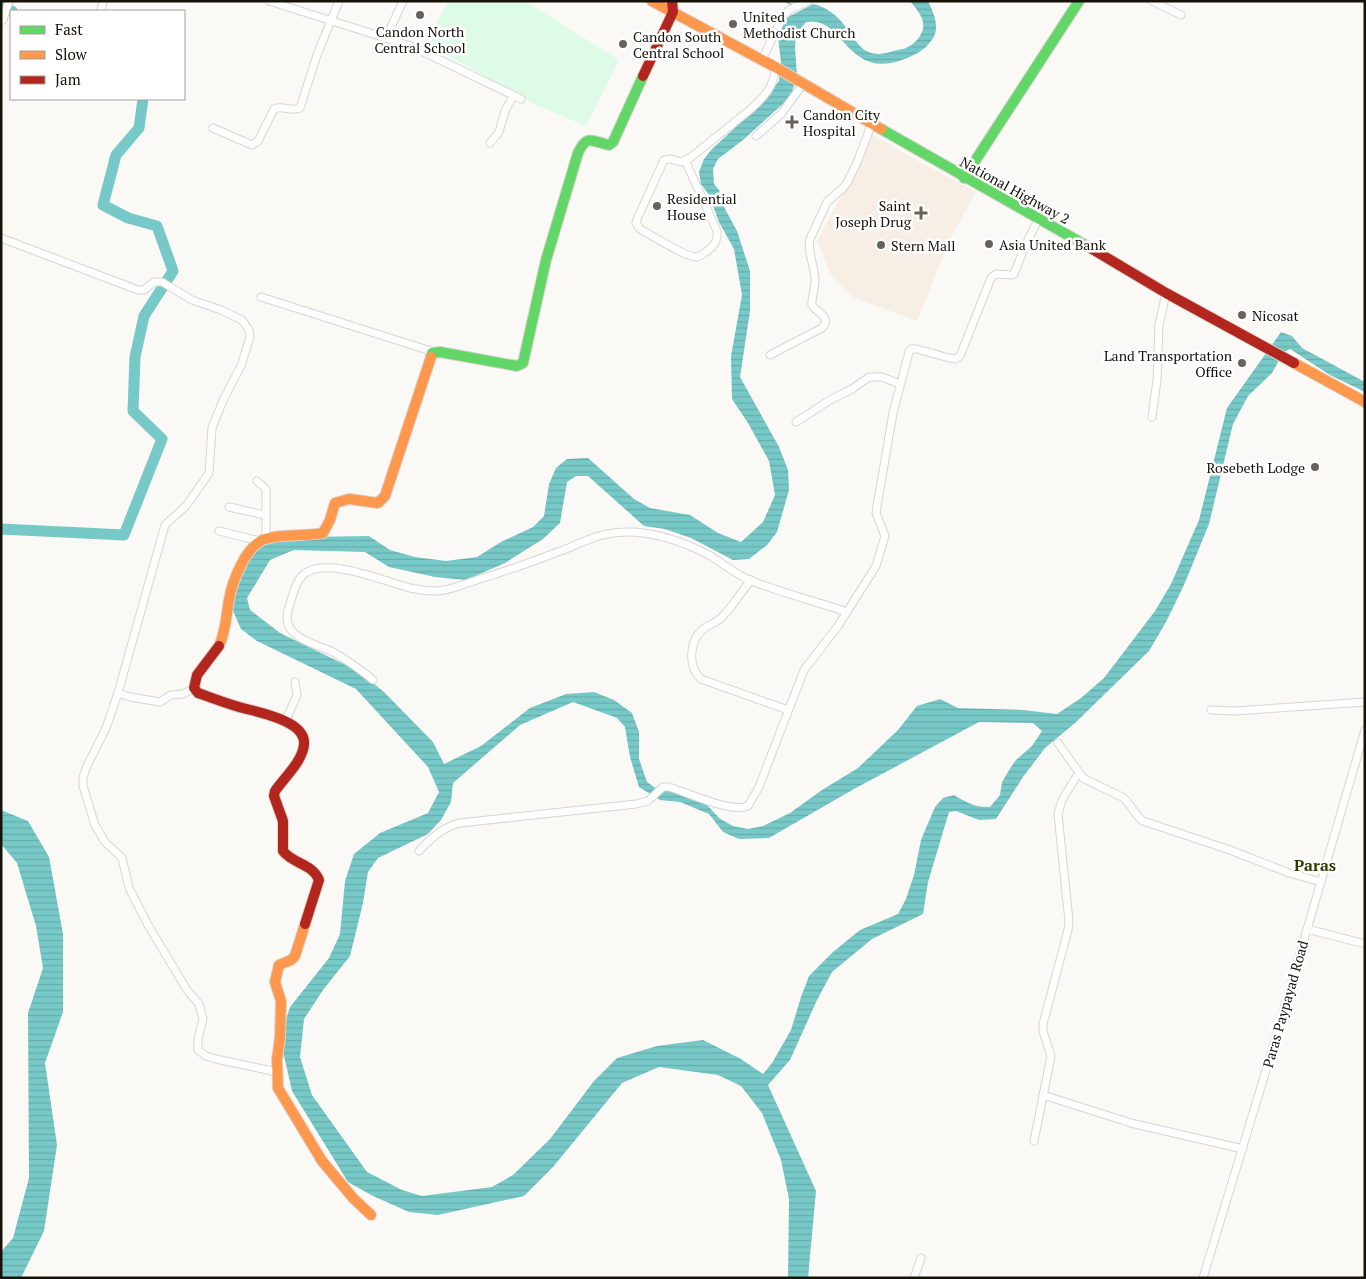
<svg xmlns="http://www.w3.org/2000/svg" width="1366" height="1279" font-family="'PT Serif',serif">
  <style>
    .commercial { fill: #f7eee5 }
    .grass { fill: #ddfbe6 }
    .water { fill: url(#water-rules); fill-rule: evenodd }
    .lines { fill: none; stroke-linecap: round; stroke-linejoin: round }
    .stream { stroke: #77c9c8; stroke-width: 2 }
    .river { stroke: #77c9c8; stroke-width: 11 }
    .street-casing { stroke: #d9d5cf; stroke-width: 9 }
    .fast-casing { stroke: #d9d5cf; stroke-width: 12 }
    .slow-casing { stroke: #d9d5cf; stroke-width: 12 }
    .jam-casing { stroke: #d9d5cf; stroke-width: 12 }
    .street { stroke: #fefefe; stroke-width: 7 }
    .fast { stroke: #63d668; stroke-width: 10 }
    .slow { stroke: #ff974d; stroke-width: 10 }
    .jam { stroke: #b3261e; stroke-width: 10 }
    .poi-dot { fill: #67635b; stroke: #fff; stroke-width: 2 }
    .labels { text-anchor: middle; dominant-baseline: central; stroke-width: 5; stroke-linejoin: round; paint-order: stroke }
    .poi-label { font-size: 14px; fill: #171208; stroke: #fff; text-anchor: start }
    .street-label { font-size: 14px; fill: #171208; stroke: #fff }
    .quarter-label { font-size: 16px; font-weight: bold; fill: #2d3b00; stroke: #fff }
  </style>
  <defs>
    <pattern id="water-rules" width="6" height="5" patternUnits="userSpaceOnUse" patternTransform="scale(1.25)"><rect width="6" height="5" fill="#77c9c8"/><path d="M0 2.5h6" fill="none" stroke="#66acaa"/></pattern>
  </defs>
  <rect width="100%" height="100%" fill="#fbf9f6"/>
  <polygon class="commercial" points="871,133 916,160 976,192 951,237 917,321 853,297 830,273 817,241 845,190"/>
  <polygon class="grass" points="448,1 525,1 619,60 586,126 536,105 425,43"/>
  <g class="water">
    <path d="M910,1h18c6,13 13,28 3,40 -7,10 -18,15 -29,19 -56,20 -58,-45 -96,-38l-10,12 -1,14 2,28 -5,16 -6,9 -43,39 -25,19 -5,10 1,15 5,6 6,19 12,22 13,40v40l-10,66 39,70 9,23 1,20 -12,42 -10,13 -18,14 -16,1 -42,-22 -26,-9 -21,-3 -56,-50h-12l-9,6 -7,41 -17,16 -38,24 -39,17 -31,-3 -46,-10 -24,-15 -71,-2 -24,10 -23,38 3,12 30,23 78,38 26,21 49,50 11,22 37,-18 49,-38 36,-14 28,-2 20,8 18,13 7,19v27l8,23 13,9h14l33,14 12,13 14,8 15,3 15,-3 27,-13 32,-23 36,-22 40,-38 19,-24 23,-7 18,9 65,2 34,4 24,-16 23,-20 51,-67 16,-27 28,-64 28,-112 54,-76 11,4 10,12 63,34v10l-35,-17 -40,-26 -7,4 -11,20 -24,23 -15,28 -24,100 -25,61 -18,37 -17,29 -74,72 -30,25 -22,29 -27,42 -17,1 -23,-9 -7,1 -21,70 -5,32 -51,25 -40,33 -15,28 -27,60 -22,25 48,106 -8,87h-20l1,-79 -8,-39 -19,-47 -21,-27 -23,-11 -59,-8 -37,16 -69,84 -29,29 -86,19 -29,-3 -36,-16 -25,-14 -56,-91 -12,-53 10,-31 39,-49 11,-24 5,-53 9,-27 26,-21 48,-20 11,-21 -11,-25 -72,-78 -99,-48 -16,-12 -8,-18 1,-18 19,-42 14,-9 38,-5 64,-1 21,14 25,7 31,4 31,-4 24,-15 32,-15 11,-11 5,-32 7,-16 11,-9 21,-1 46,41 16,9 40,7 28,18 23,9 22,-20 12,-27 -6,-34 -21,-38 -16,-24 -1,-43 11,-61 -8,-46 -15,-27 -10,-27 -8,-11 -2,-12 5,-13 8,-10 50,-46 17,-22 2,-19 -3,-25 8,-19 27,-14c12,2 25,12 32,22 10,12 15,28 34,28 6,0 13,-3 19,-4 10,-1 20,-8 24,-18 5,-12 -5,-22 -12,-31zM573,702l44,16 8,9 5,30 9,30 21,13 20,2 29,12 14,18 16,7 30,-1 85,-49 125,-67 54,1 9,8 -10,15 -16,14 -5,7 -9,15 -2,13 -10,12c-14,1 -24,-5 -36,-12l-11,3 -8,9 -14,33 -7,35 -8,24 -8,15 -38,16 -27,22 -24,24 -8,21 -10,33 -19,33 -9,11 -22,-15 -38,-19 -46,6 -40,12 -23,23 -44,58 -37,36 -21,12 -70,9 -20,-6 -35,-18 -55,-77 -12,-38 4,-38 19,-29 27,-34 13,-53 5,-31 10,-14 50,-24 13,-14 10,-18 2,-19 67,-58z"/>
    <polygon points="1,810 28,821 49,857 63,934 63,1012 45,1063 57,1145 44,1231 21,1278 1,1278 1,1252 13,1238 29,1178 28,1013 43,968 36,926 17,863 1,844"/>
  </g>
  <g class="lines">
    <polyline class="stream" points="785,1 792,5"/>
    <g class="river">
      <polyline points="1,8 12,11"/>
      <polyline points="1,529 124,535 162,439 133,411 135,357 144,316 173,271 157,226 128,218 103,205 116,155 139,128 143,99"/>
    </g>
    <defs>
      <g id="street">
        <polyline points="269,1 411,46 521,99"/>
        <polyline points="1152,1 1181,15"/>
        <polyline points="101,11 103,1"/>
        <polyline points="3,20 9,1"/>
        <polyline points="386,38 403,1"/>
        <polyline points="762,60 783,16 789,10 808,1"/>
        <path d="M213,128l39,17 6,-4 16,-32c9,-4 17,3 26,-1l17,-53 22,-54"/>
        <polyline points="756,136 781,114 803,84"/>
        <polyline points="490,143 499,132 505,111 514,95"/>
        <path d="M685,160l32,71c1,9 -2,15 -10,20 -3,2 -6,5 -10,6 -10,1 -46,-22 -57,-28l-4,-6 2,-6 26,-57 7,-1 10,3 9,-4 61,-49c13,-12 24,-23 24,-42"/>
        <polyline points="1,238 138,290 144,290 154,282 162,282 192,300 221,310 242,320 249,330 250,337 241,366 224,398 212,428 209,473 186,506 165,525 118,693 106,728 87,766 83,777 83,786 95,825 105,842 122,858 129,888 148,925 187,990 199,1004 203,1019 198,1039 198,1050 206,1056 216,1059 277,1072"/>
        <polyline points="261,297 434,352"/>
        <path d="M770,355l52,-27c10,-11 -5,-15 -10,-23 -1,-10 4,-17 3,-27 -1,-14 -8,-26 -5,-39l17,-37 16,-14 5,-7 10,-21 14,-37"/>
        <polyline points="1152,417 1157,380 1159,325 1166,293"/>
        <polyline points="796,422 830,400 852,389 869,377 882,377 900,384"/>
        <polyline points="257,481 266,489 266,539"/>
        <polyline points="229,507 265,515"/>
        <polyline points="219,531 260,541"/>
        <path d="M751,580c-10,12 -18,26 -29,37 -5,5 -10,7 -16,10 -17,11 -19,39 -5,52l87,31"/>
        <path d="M373,680c-12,-10 -26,-20 -40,-28 -13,-6 -31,-10 -40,-20 -8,-8 -7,-18 -3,-28 3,-9 5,-21 12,-28 20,-22 84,6 108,12 9,2 18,3 26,3 15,0 30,-8 44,-12 26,-8 52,-17 78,-27 17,-6 32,-15 49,-18 36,-7 71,5 102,21 13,8 24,17 38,24 31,13 68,22 100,33"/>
        <polyline points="118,693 130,697 160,702 171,695 183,694 194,688"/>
        <polyline points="1211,710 1235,711 1365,702"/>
        <polyline points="285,722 297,695 295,682"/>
        <path d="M1058,743l25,35 39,19c9,6 12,18 21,24l87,29 59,23 32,9"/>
        <path d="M419,851c12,-13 24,-24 41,-28l176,-19 12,-3 15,-14h6c20,6 61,26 79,19l11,-19 45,-117 34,-44 38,-60 9,-30 -9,-23 1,-7 16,-93 16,-61 2,-3h6l32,9 7,1 4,-3 31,-78 5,-4 16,1 2,-1 11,-28 14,-28"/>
        <polyline points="1307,929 1365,944"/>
        <polyline points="1043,1095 1131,1123 1243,1149"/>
        <polyline points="1034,1141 1051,1056 1043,1031 1043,1024 1068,930 1069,921 1058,814 1062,800 1078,774"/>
        <polyline points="914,1278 921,1258"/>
        <polyline points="1203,1278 1267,1067 1365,730"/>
      </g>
      <g id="fast">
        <polyline points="881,129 1087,246"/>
        <polyline points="964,178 1079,1"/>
        <path d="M431,357l1,-4 8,-1 77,14 6,-3 23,-103 32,-107c9,-19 13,-12 31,-8l4,-3 30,-66"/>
      </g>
      <g id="slow">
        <polyline points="652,1 775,67 881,129"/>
        <polyline points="1294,363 1365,402"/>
        <path d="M219,646c7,-15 7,-30 10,-46 3,-18 17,-55 36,-61 18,-6 39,-2 58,-6l7,-13 5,-17 14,-4 29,4 7,-7 46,-139"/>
        <polyline points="305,924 295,956 291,960 279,965 275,982 281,1001 280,1037 277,1060 278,1088 322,1161 353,1198 371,1215"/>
      </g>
      <g id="jam">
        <polyline points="643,76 673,12 672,1"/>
        <polyline points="1087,246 1166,293 1294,363"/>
        <path d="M219,646l-22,29 -3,13 4,5c14,5 27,10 41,14 17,5 68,13 65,38 -2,17 -20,33 -29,46l-1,5 9,25v30c10,13 30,13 36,29l-14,44"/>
      </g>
    </defs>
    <use href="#street" class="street-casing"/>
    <use href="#fast" class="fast-casing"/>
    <use href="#slow" class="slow-casing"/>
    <use href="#jam" class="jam-casing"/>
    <use href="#street" class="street"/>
    <use href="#fast" class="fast"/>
    <use href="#slow" class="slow"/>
    <use href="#jam" class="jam"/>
  </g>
  <g class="poi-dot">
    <circle cx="420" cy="15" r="5"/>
    <circle cx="733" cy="24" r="5"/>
    <circle cx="623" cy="44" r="5"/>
    <path d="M789.5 114.5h5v5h5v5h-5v5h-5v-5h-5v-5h5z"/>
    <circle cx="657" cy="206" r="5"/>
    <path d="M918.5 205.5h5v5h5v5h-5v5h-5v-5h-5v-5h5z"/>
    <circle cx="989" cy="244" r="5"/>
    <circle cx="881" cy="245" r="5"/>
    <circle cx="1242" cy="315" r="5"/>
    <circle cx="1242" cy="363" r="5"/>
    <circle cx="1315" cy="467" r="5"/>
  </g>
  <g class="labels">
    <g class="poi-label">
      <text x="743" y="16">United<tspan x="743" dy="16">Methodist Church</tspan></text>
      <text x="420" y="31" text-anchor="middle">Candon North<tspan x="420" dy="16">Central School</tspan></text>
      <text x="633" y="36">Candon South<tspan x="633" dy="16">Central School</tspan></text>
      <text x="803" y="114">Candon City<tspan x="803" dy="16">Hospital</tspan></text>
      <text x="667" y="198">Residential<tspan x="667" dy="16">House</tspan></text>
      <text x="911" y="205" text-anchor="end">Saint<tspan x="911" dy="16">Joseph Drug</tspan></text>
      <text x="999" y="244">Asia United Bank</text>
      <text x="891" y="245">Stern Mall</text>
      <text x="1252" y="315">Nicosat</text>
      <text x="1232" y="355" text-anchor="end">Land Transportation<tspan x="1232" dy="16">Office</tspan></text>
      <text x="1305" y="467" text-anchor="end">Rosebeth Lodge</text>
    </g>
    <g class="street-label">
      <text transform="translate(1015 190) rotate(29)">National Highway 2</text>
      <text transform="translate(1285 1004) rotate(-74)">Paras Paypayad Road</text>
    </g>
    <g class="quarter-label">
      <text x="1315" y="865">Paras</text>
    </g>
  </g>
  <rect width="1366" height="1279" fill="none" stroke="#171208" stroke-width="5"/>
  <rect x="10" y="10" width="175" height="90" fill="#ffffff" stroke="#a2a09c"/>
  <rect x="20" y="26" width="25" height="8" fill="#63d668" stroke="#a2a09c"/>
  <text x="55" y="35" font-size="15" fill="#171208">Fast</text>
  <rect x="20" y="51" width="25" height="8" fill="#ff974d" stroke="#a2a09c"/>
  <text x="55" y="60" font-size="15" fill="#171208">Slow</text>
  <rect x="20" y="76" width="25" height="8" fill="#b3261e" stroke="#a2a09c"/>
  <text x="55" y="85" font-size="15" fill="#171208">Jam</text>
</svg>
